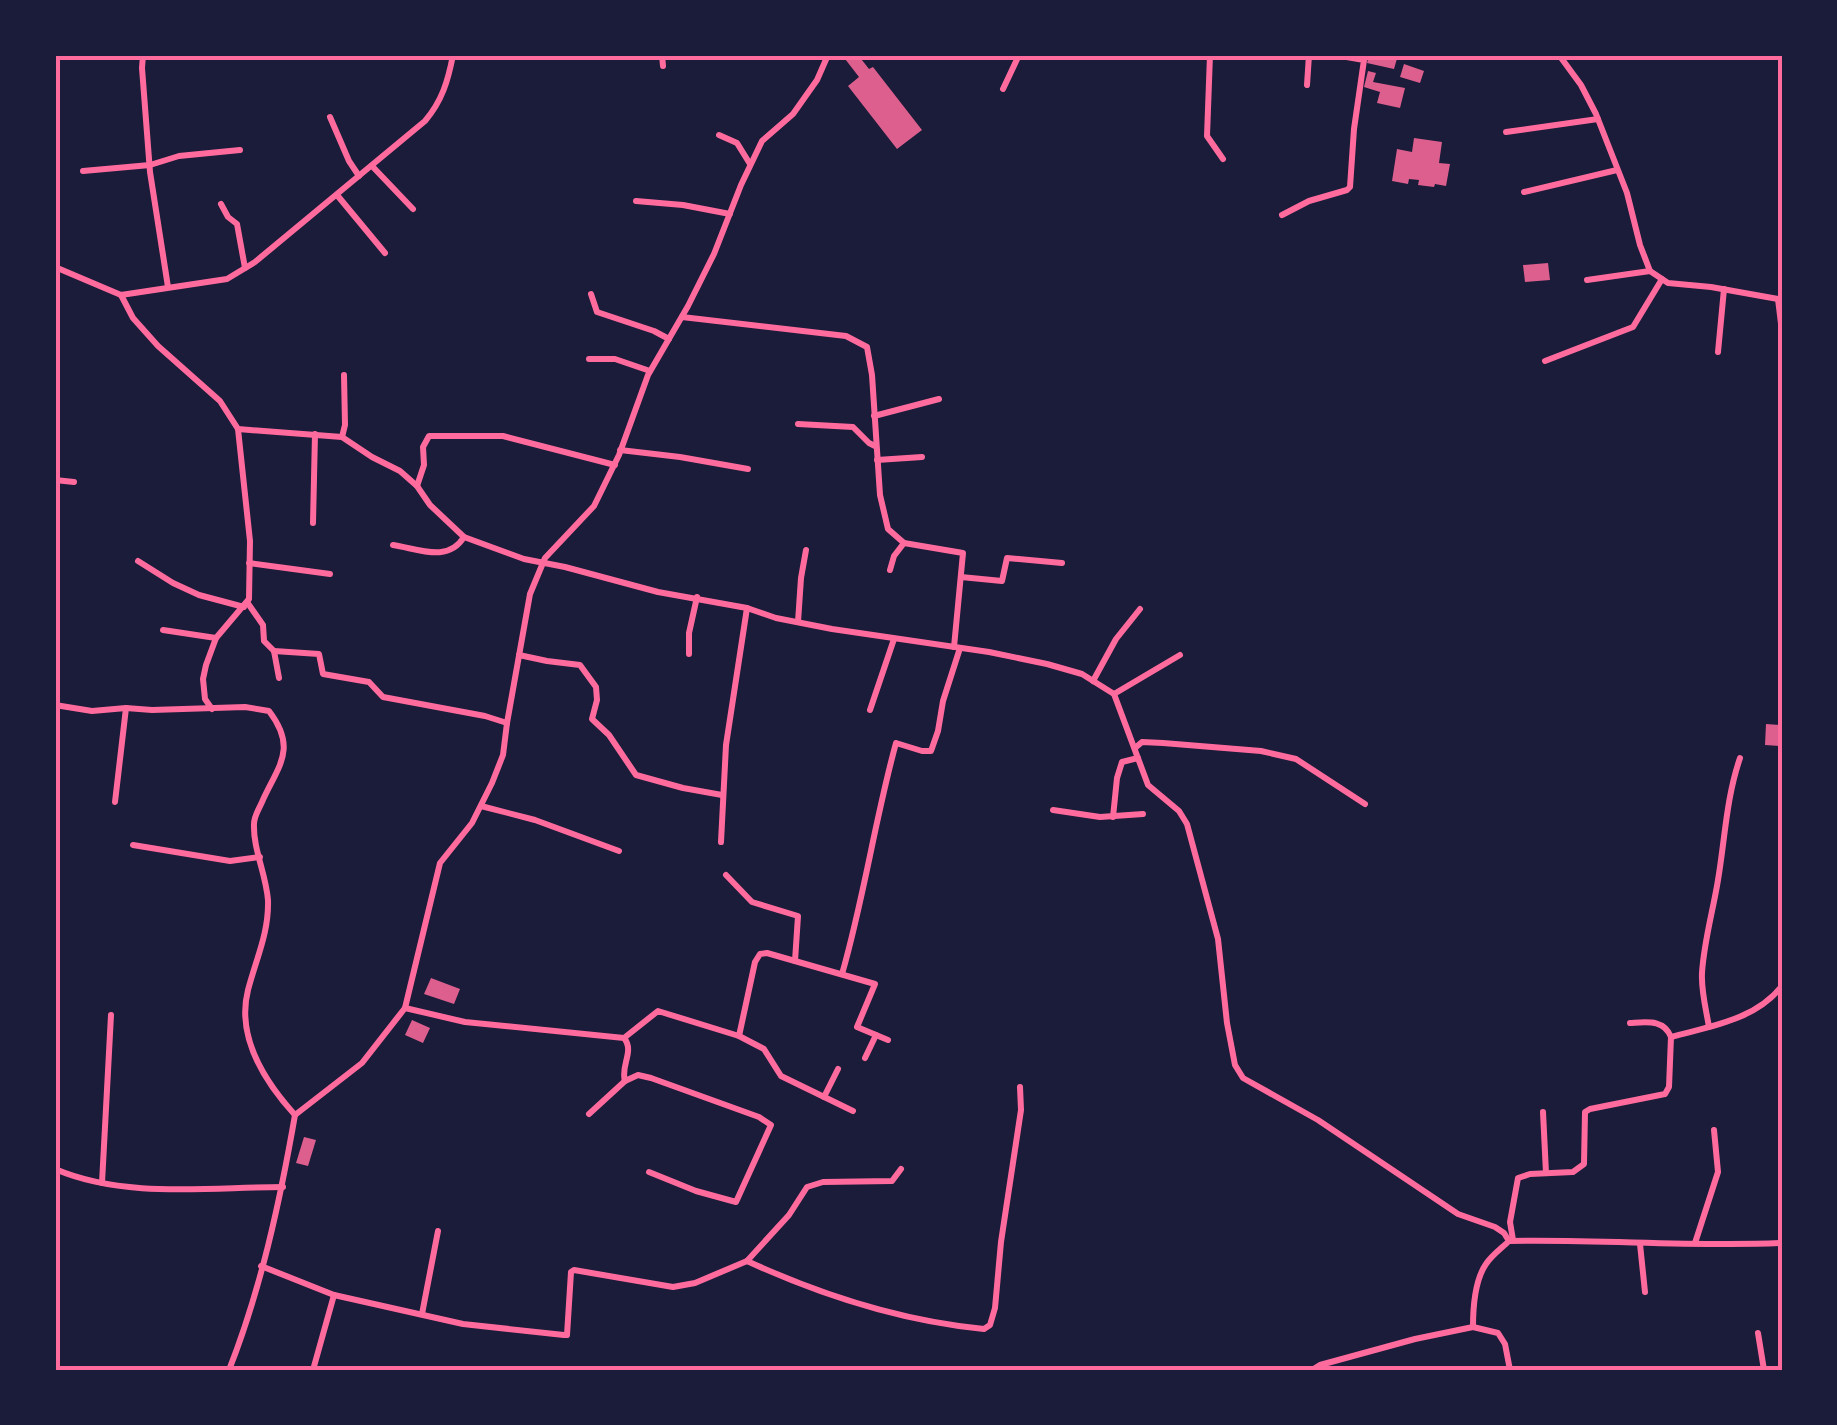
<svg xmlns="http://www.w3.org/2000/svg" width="1837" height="1425" font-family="Lato,sans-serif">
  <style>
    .building { fill: #dd5f8e }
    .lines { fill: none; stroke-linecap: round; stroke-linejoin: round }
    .minor { stroke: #ff6b9d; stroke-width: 6 }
    .neatline { fill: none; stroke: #ff6b9d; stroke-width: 4 }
  </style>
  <rect width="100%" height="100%" fill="#1b1b3a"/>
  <g class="building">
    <polygon points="842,55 858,55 869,69 873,67 922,130 897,149 848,86 859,77"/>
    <polygon points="1369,55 1398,55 1394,69 1367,63"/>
    <polygon points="1404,64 1424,71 1420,83 1400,77"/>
    <polygon points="1368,71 1376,73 1373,82 1405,88 1400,108 1377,103 1380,92 1364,87"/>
    <polygon points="1414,138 1442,142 1439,163 1450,164 1446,186 1435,184 1434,187 1418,185 1419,180 1409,179 1408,184 1392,181 1397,149 1412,152"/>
    <polygon points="1548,263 1550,280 1525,282 1523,265"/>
    <polygon points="1766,724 1782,725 1782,746 1765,745"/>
    <polygon points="431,978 460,989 454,1004 424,994"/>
    <polygon points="412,1020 430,1028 423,1043 405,1035"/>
    <polygon points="304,1137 316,1140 308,1166 296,1163"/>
  </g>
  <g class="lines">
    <g class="minor">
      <polyline points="143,55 142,68 150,172 168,287"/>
      <polyline points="662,55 663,66"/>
      <polyline points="1210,55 1207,136 1223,159"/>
      <polyline points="1559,55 1581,85 1596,114 1627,193 1640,245 1650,271 1668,283 1711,287 1778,299"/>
      <polyline points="1307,85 1309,55"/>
      <polyline points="1003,89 1019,55"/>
      <polyline points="330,117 349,161 359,176"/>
      <polyline points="1506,132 1598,119"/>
      <polyline points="719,135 737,143 750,164"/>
      <polyline points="372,166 413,209"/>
      <polyline points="83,171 150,165 179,156 240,150"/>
      <polyline points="1524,192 1617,170"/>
      <polyline points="337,195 385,253"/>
      <polyline points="636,201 683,205 730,214"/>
      <polyline points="221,204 228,217 237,224 245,268"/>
      <polyline points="1282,215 1309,201 1347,190 1350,187 1354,129 1364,60 1335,55"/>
      <path d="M55,267l66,28 106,-16 28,-17 170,-141c17,-20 23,-40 28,-66"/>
      <polyline points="1587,280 1650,271"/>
      <polyline points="591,294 597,312 654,331 669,339"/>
      <path d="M121,295l12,23 25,28 62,55 18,28 104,8 30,20 28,14 17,15 13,19 34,32 60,22 41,8 93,25 89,16 29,10 56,11 157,23 58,12 35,10 32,20 34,91 31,26 8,13 31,115 9,84 8,42 8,13 75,42 140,94 37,13 9,6 5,8c91,-2 182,6 273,2"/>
      <polyline points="1778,299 1782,332"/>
      <polyline points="682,317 846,336 867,347 872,375 880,495 888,529 904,543 963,553 954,647"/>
      <polyline points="1718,352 1724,289"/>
      <polyline points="589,359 615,359 650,371"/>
      <polyline points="1545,361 1633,327 1662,279"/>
      <polyline points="874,416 939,399"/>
      <polyline points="798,424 853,427 869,443 875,446"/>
      <polyline points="342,437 345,425 344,375"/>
      <polyline points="620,450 680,457 748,469"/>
      <polyline points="877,460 922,457"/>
      <polyline points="55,480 74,482"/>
      <polyline points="417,486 424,465 423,447 429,436 503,436 615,465"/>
      <polyline points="313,523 315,434"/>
      <path d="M393,545c26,4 55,18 71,-8"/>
      <polyline points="138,561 173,583 199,595 244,607"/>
      <polyline points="249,563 330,574"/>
      <polyline points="890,570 894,556 904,543"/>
      <polyline points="961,577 1002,581 1007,558 1062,563"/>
      <polyline points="247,602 263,625 264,641 274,651 279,678"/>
      <polyline points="798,622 801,578 806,550"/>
      <polyline points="163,630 216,638"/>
      <polyline points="274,651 319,654 323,674 369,682 383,697 485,716 507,723"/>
      <polyline points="689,654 689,633 697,597"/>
      <polyline points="519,655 547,661 580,665 596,687 597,700 592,719 609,735 636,775 683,788 722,795"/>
      <polyline points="1093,681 1116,639 1140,609"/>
      <polyline points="1114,694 1180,655"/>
      <path d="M55,705l37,6 34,-3 26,2 93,-3 24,4c29,38 9,55 -7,91 -3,7 -8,14 -8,22 -1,25 12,50 14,76 1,33 -12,59 -20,90 -12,47 17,92 47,125"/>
      <polyline points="212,709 205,699 203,679 206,665 216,638 249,599 250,541 238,429"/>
      <polyline points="870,710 894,639"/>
      <polyline points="1135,748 1142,742 1163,743 1261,751 1296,759 1365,804"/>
      <polyline points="115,802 126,708"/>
      <polyline points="481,806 535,820 619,851"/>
      <polyline points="1053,810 1100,817 1143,814"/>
      <polyline points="1113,817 1117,778 1122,762 1138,758"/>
      <polyline points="721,842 726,745 747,608"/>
      <polyline points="133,845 230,861 260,857"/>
      <polyline points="726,875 752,902 798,916 795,961"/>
      <path d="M842,974c22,-76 33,-155 54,-231l26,8h9l7,-20 5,-30 17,-53"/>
      <path d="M405,1008l60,14 159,16c11,13 -4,28 1,43l13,-6 13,3 108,39 12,8 -35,77 -40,-11 -47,-19"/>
      <path d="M1630,1023c17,-1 34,-4 41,14"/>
      <path d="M1709,1027c-3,-18 -8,-36 -7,-54 2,-32 11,-62 16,-93 7,-41 8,-81 22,-122"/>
      <polyline points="739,1036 755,962 760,954 767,953 875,984 857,1027 888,1040"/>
      <polyline points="624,1038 658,1011 739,1036 764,1049 781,1076 853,1111"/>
      <polyline points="865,1058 876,1035"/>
      <polyline points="824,1097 838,1069"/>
      <polyline points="1543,1112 1546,1173"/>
      <polyline points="589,1114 625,1081"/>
      <path d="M55,1169c70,30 154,18 228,18"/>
      <polyline points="102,1183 111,1015"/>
      <path d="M1513,1240l-3,-18 8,-44 12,-4 43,-2 11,-8 1,-52 5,-3 75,-15 4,-7 2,-50c40,-11 84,-17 111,-51"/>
      <polyline points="1695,1243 1718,1172 1714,1130"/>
      <polyline points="1640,1244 1645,1292"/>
      <polyline points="747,1261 789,1215 807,1187 823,1182 892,1181 901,1169"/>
      <path d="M261,1266l73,29 129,29 101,11h3l4,-63 3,-2 99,17 22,-4 52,-22c74,34 155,60 237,68l6,-4 5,-17 6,-66 20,-132 -1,-23"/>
      <polyline points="422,1314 438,1231"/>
      <path d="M1473,1327c0,-19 2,-47 13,-63 6,-9 16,-16 23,-23"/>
      <polyline points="1758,1333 1764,1370"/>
      <path d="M229,1370c32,-81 51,-169 66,-255l67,-52 43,-55 35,-145 32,-40 20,-40 11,-28 4,-32 23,-129 15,-36 49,-52 25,-51 29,-80 40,-69 26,-52 27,-69 21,-44 31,-27 24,-34 11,-25"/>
      <polyline points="313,1370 334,1295"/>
      <polyline points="1312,1370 1320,1365 1415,1339 1473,1327 1498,1333 1505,1344 1510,1370"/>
    </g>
  </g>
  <rect width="1837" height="1425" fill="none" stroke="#1b1b3a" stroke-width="115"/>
  <rect x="58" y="58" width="1722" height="1310" class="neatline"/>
</svg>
